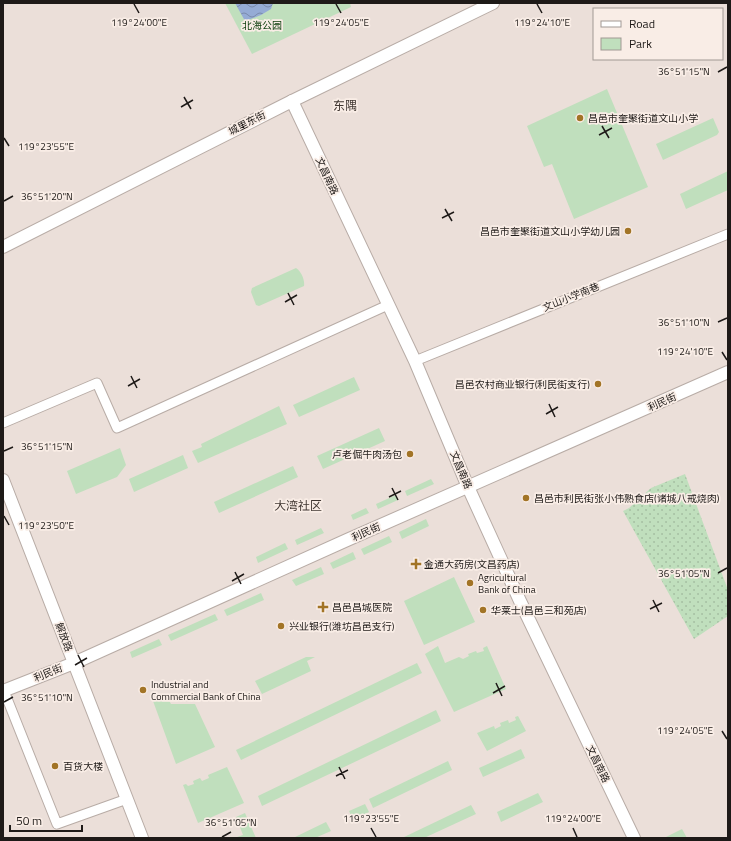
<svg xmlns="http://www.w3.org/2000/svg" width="731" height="841" font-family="'Titillium Web','Noto Sans SC',sans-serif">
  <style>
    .grass { fill: url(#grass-dots) }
    .green { fill: #c0dfbd }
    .water { fill: url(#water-waves) }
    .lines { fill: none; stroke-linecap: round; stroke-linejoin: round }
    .street-casing { stroke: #b8aca6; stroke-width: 11 }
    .secondary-casing { stroke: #b8aca6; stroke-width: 14 }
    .street { stroke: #fff; stroke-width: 9 }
    .secondary { stroke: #fff; stroke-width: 12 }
    .ticks { fill: none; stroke: #1e1a18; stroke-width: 1.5 }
    .poi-dot { fill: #a27426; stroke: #f9ede6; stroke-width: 1.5 }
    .labels { text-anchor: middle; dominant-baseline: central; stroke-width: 3.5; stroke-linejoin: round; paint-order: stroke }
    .park-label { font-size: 10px; fill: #073b08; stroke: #f9ede6 }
    .poi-label { font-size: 10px; fill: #1e1a18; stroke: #f9ede6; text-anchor: start }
    .street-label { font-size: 10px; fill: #1e1a18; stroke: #f9ede6 }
    .quarter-label { font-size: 12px; fill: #403732; stroke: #f9ede6 }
    .ticks-label { font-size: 10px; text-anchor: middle; fill: #1e1a18; stroke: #f9ede6; stroke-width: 3.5; stroke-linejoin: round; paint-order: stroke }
  </style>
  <defs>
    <pattern id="grass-dots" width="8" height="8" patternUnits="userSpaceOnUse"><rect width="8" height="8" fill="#c0dfbd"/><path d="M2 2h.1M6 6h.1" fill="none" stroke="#a5bfa2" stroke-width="1.8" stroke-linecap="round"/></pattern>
    <pattern id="water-waves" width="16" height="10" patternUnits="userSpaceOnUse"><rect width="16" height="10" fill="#95abd5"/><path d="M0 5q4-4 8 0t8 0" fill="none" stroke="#798aac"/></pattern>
  </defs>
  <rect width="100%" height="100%" fill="#ebdfd9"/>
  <polygon class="grass" points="685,474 728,590 728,616 694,639 623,511 629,508 651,488"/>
  <g class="green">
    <polygon points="225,3 350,3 351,7 252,54"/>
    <polygon points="607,89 648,187 574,219 552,164 544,167 527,126"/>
    <polygon points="713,118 719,132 717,135 663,160 656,144"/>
    <polygon points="728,171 728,190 686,209 680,194"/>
    <path d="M296,268c5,3 9,12 8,18l-45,20 -3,-1 -5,-13 1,-4z"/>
    <polygon points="354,377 360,390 299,417 293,405"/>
    <polygon points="279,406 287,424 198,463 192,451 202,447 201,444"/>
    <polygon points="379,428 385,441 323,469 317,456"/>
    <polygon points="120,448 126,465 117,477 76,494 67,471"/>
    <polygon points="183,455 188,468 134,492 129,479"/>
    <polygon points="293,466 298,477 219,513 214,502"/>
    <polygon points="431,479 434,484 407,496 405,491"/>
    <polygon points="396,495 398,500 378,509 376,504"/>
    <polygon points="366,508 369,513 353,520 351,515"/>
    <polygon points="426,519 429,526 402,539 399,532"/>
    <polygon points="321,528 324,533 297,545 295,540"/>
    <polygon points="389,536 392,542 364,555 361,549"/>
    <polygon points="285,543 288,549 258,563 256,557"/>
    <polygon points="353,552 356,559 333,569 330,563"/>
    <polygon points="321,567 324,574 296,586 292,580"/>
    <polygon points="454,577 475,622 424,645 404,601"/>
    <polygon points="261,593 264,600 227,616 224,610"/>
    <polygon points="215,614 218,620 171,641 168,635"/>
    <polygon points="159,639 162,645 132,658 130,652"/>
    <polygon points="438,646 445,663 459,657 463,659 469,656 468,654 476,651 477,653 484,651 483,648 487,646 506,689 454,712 425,654"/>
    <polygon points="306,657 315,657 307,661 311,671 262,694 255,681"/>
    <polygon points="417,663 422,673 241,760 236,750"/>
    <polygon points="166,695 171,704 195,704 215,747 176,764 153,701"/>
    <polygon points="436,710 441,721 262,806 258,796"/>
    <polygon points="518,716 526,731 487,751 477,733 494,726 495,729 501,726 500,723 508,720 509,723 516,720 515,717"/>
    <polygon points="521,749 525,758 483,777 479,768"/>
    <polygon points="448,761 452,770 373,808 369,799"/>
    <polygon points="227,767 244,803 198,823 183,785 186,784 188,786 194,784 193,781 200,778 202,781 209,778 208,775"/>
    <polygon points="538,793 543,802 501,822 497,812"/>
    <polygon points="365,804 369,812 353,820 349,811"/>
    <polygon points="471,805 476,814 424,838 402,838"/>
    <polygon points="245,813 256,838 234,838 243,835 236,817"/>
    <polygon points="326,822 331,831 315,838 293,838"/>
    <polygon points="682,829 687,838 664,838"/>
  </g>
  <polygon class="water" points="235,3 273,3 271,9 261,15 245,21"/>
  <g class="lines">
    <defs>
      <g id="street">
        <polyline points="415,361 728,234"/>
        <polyline points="3,423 97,383 117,428 388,305"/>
        <polyline points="4,691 57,824 127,799"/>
      </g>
      <g id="secondary">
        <polyline points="292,101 415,361 468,487 520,601 634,838"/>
        <polyline points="3,247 292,101 493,3"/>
        <polyline points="3,480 142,838"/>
        <polyline points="3,691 74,663 347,540 728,372"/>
      </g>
    </defs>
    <use href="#street" class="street-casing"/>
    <use href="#secondary" class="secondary-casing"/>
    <use href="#street" class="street"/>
    <use href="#secondary" class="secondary"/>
  </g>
  <path class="ticks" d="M134,4l5,9M336,4l5,9M537,4l5,9M718,72l9,-5M184,97l7,12M181,107l12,-7M602,126l7,12M599,135l13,-7M4,138l5,8M4,201l9,-5M445,209l7,12M442,218l12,-6M288,293l6,12M285,302l12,-7M718,322l9,-4M722,352l5,8M131,376l6,12M128,386l12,-7M549,404l6,13M546,414l12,-7M4,451l9,-4M392,488l6,12M389,497l12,-6M4,516l5,9M235,572l6,12M718,573l9,-5M232,581l12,-7M653,600l6,12M650,609l12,-6M78,655l6,12M75,665l12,-7M496,683l6,13M493,693l12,-7M4,702l9,-5M722,731l5,8M339,767l6,12M336,776l12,-6M371,828l5,9M573,828l4,9M222,837l9,-5"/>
  <g class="poi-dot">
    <circle cx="580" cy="118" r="4"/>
    <circle cx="628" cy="231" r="4"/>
    <circle cx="598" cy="384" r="4"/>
    <circle cx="410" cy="454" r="4"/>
    <circle cx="526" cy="498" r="4"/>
    <path d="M414 558h4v4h4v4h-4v4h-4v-4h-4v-4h4z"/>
    <circle cx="470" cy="583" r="4"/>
    <path d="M321 601h4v4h4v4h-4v4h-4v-4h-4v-4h4z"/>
    <circle cx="483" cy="610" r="4"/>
    <circle cx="281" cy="626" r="4"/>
    <circle cx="143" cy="690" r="4"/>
    <circle cx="55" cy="766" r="4"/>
  </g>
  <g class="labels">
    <g class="park-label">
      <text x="262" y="25">北海公园</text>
    </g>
    <g class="poi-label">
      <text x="588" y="118">昌邑市奎聚街道文山小学</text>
      <text x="620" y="231" text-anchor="end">昌邑市奎聚街道文山小学幼儿园</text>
      <text x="590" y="384" text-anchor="end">昌邑农村商业银行(利民街支行)</text>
      <text x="402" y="454" text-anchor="end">卢老倔牛肉汤包</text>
      <text x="534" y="498">昌邑市利民街张小伟熟食店(诸城八戒烧肉)</text>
      <text x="424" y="564">金通大药房(文昌药店)</text>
      <text x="478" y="577">Agricultural<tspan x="478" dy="12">Bank of China</tspan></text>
      <text x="332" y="607">昌邑昌城医院</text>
      <text x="491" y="610">华莱士(昌邑三和苑店)</text>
      <text x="289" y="626">兴业银行(潍坊昌邑支行)</text>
      <text x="151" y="684">Industrial and<tspan x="151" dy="12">Commercial Bank of China</tspan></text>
      <text x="63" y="766">百货大楼</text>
    </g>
    <g class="street-label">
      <text transform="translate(247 123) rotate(-27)">城里东街</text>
      <text transform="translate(327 176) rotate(65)">文昌南路</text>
      <text transform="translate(571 297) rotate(-22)">文山小学南巷</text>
      <text transform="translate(662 402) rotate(-24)">利民街</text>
      <text transform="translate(461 470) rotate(67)">文昌南路</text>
      <text transform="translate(366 532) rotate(-24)">利民街</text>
      <text transform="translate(64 637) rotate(69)">解放路</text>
      <text transform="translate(48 673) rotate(-22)">利民街</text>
      <text transform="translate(598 764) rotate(64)">文昌南路</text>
    </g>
    <g class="quarter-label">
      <text x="345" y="105">东隅</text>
      <text x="298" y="505">大湾社区</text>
    </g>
  </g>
  <g class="ticks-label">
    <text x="139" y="26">119°24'00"E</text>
    <text x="341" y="26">119°24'05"E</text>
    <text x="542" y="26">119°24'10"E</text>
    <text x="684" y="75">36°51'15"N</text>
    <text x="46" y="150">119°23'55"E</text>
    <text x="47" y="200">36°51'20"N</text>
    <text x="684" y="326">36°51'10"N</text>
    <text x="685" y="355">119°24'10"E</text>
    <text x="47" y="450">36°51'15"N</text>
    <text x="46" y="529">119°23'50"E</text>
    <text x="684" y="577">36°51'05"N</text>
    <text x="47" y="701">36°51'10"N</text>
    <text x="685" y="734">119°24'05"E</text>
    <text x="371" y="822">119°23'55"E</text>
    <text x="573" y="822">119°24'00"E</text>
    <text x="231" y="826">36°51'05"N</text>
  </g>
  <rect width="731" height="841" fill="none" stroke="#1e1a18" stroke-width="8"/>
  <rect x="593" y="8" width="130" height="52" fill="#f9ede6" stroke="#a19994"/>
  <rect x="601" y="21" width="20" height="6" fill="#ffffff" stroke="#a19994"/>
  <text x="629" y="28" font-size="12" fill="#1e1a18">Road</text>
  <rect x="601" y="38" width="20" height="12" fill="#c0dfbd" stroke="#a19994"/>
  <text x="629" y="48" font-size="12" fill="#1e1a18">Park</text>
  <path d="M10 825v6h72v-6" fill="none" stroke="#1e1a18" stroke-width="2"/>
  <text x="16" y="825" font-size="12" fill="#1e1a18" stroke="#f9ede6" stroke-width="3" paint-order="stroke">50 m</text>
</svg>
